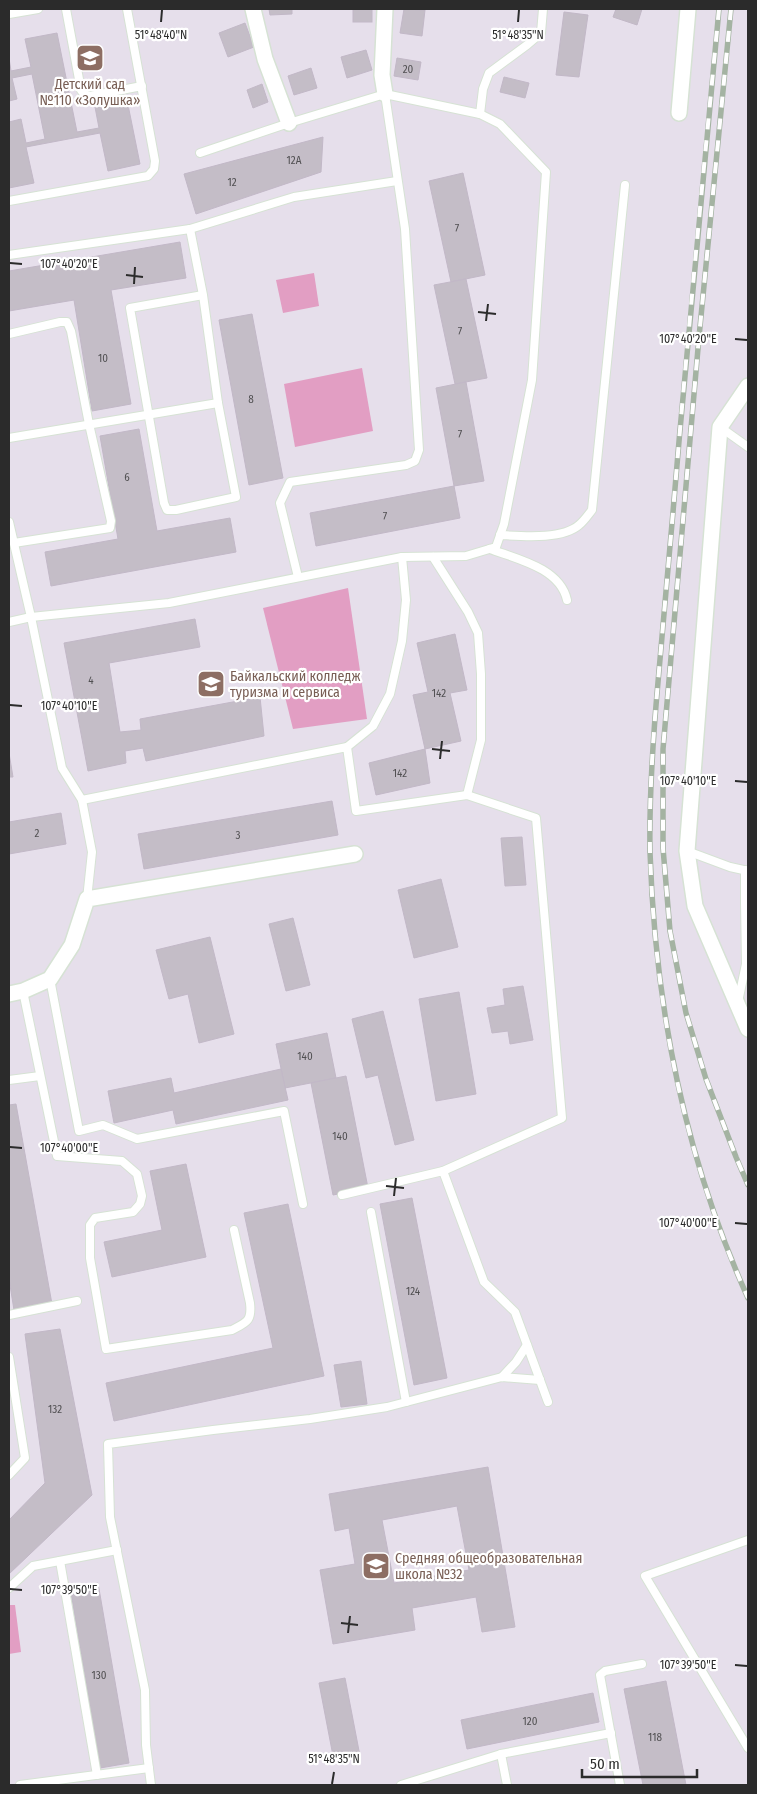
<svg xmlns="http://www.w3.org/2000/svg" width="757" height="1794" font-family="'Fira Sans Condensed',sans-serif">
  <style>
    .pitch { fill: #e29ec3 }
    .building { fill: #c4bdc7; stroke: #c2b8c7; fill-rule: evenodd }
    .lines { fill: none; stroke-linecap: round; stroke-linejoin: round }
    .lane-casing { stroke: #d6e2d4; stroke-width: 10 }
    .street-casing { stroke: #d6e2d4; stroke-width: 18 }
    .lane { stroke: #fff; stroke-width: 8 }
    .street { stroke: #fff; stroke-width: 15 }
    .rail-casing { stroke: #a4b3a2; stroke-width: 5.5 }
    .rail { stroke: #fff; stroke-width: 4; stroke-dasharray: 11; stroke-linecap: butt }
    .ticks { fill: none; stroke: #2b2b2b; stroke-width: 2 }
    .labels { text-anchor: middle; dominant-baseline: central; stroke-width: 4.5; stroke-linejoin: round; paint-order: stroke }
    .number-label { font-size: 11px; fill: #515052 }
    .education-label { font-size: 14px; fill: #785e54; stroke: #fff; text-anchor: start }
    .ticks-label { font-size: 12px; text-anchor: middle; fill: #2b2b2b; stroke: #fff; stroke-width: 4.5; stroke-linejoin: round; paint-order: stroke }
  </style>
  <rect width="100%" height="100%" fill="#e6dfeb"/>
  <g class="pitch">
    <polygon points="314,273 319,306 283,313 276,280"/>
    <polygon points="362,368 373,431 295,447 284,384"/>
    <polygon points="348,588 367,719 293,729 263,608"/>
    <polygon points="9,1605 15,1605 21,1652 9,1654"/>
  </g>
  <g class="building">
    <polygon points="269,9 292,9 292,14 270,15"/>
    <rect x="353" y="9" width="19" height="13"/>
    <polygon points="404,9 425,10 422,36 400,33"/>
    <polygon points="616,9 642,9 637,25 613,17"/>
    <polygon points="564,12 588,15 579,77 556,75"/>
    <polygon points="245,23 254,47 228,57 219,33"/>
    <polygon points="57,33 77,132 99,128 95,107 127,100 140,164 108,171 100,133 26,147 34,183 9,188 9,122 21,119 26,143 45,139 32,74 12,78 17,99 9,101 9,58 11,71 31,67 25,39"/>
    <polygon points="366,50 372,70 347,78 341,57"/>
    <polygon points="397,58 421,62 418,80 394,76"/>
    <polygon points="311,68 317,88 294,95 288,76"/>
    <polygon points="504,77 529,83 525,98 500,92"/>
    <polygon points="262,84 268,102 253,108 247,90"/>
    <polygon points="323,137 321,172 196,214 184,174"/>
    <polygon points="463,173 485,275 451,282 429,181"/>
    <polygon points="180,242 186,278 111,290 131,404 92,411 74,300 9,311 9,271"/>
    <polygon points="466,279 487,378 455,384 434,285"/>
    <polygon points="252,314 283,478 249,485 219,320"/>
    <polygon points="466,382 484,481 454,486 436,388"/>
    <polygon points="139,429 157,531 230,518 236,552 51,586 45,552 118,539 100,436"/>
    <polygon points="454,486 460,518 316,546 310,513"/>
    <polygon points="195,619 200,647 109,663 120,732 141,730 140,719 260,697 264,736 146,761 143,748 125,751 126,763 88,771 64,643"/>
    <polygon points="455,634 467,690 450,693 461,741 425,749 413,695 428,692 417,643"/>
    <polygon points="425,749 430,783 376,795 369,763"/>
    <polygon points="9,753 13,777 9,777"/>
    <polygon points="332,801 338,835 144,869 138,834"/>
    <polygon points="61,813 66,844 9,854 9,822"/>
    <polygon points="522,837 526,885 505,886 501,838"/>
    <polygon points="441,879 458,947 414,958 398,890"/>
    <polygon points="293,918 310,985 286,991 269,924"/>
    <polygon points="210,937 234,1034 199,1043 188,994 169,999 156,950"/>
    <polygon points="523,986 533,1040 510,1044 508,1031 492,1033 487,1008 505,1005 503,989"/>
    <polygon points="459,992 476,1094 436,1101 419,999"/>
    <polygon points="383,1011 414,1140 395,1145 378,1075 366,1078 352,1019"/>
    <polygon points="327,1033 336,1078 285,1088 276,1044"/>
    <polygon points="281,1069 288,1100 176,1124 173,1110 114,1123 108,1091 171,1078 174,1093"/>
    <polygon points="346,1076 368,1188 333,1195 311,1083"/>
    <polygon points="16,1104 52,1304 14,1310 9,1279 9,1105"/>
    <polygon points="186,1164 206,1257 112,1277 104,1242 162,1230 150,1171"/>
    <polygon points="412,1198 447,1378 414,1385 380,1204"/>
    <polygon points="288,1204 324,1376 114,1421 106,1383 273,1348 244,1213"/>
    <polygon points="60,1329 92,1495 9,1574 9,1520 45,1483 25,1334"/>
    <polygon points="361,1361 367,1404 341,1407 334,1365"/>
    <path d="M488,1467l27,160 -33,5 -6,-35 -64,11 3,22 -82,14 -13,-74 35,-6 -6,-36 -14,3 -6,-37zM457,1506l12,64 -75,13 -12,-63z"/>
    <polygon points="98,1583 129,1763 100,1768 70,1587"/>
    <polygon points="345,1678 360,1756 334,1761 319,1683"/>
    <polygon points="666,1681 686,1785 643,1785 624,1689"/>
    <polygon points="593,1693 599,1722 467,1749 461,1720"/>
  </g>
  <g class="lines">
    <defs>
      <g id="lane">
        <polyline points="66,9 81,90 84,94 90,96 142,86"/>
        <polyline points="9,14 38,9"/>
        <polyline points="480,114 483,89 489,73 527,45 541,33 543,9"/>
        <polyline points="9,201 148,176 154,169 155,161 127,9"/>
        <polyline points="190,229 203,295 218,403 236,497 176,510 167,510 164,503 130,308 203,295"/>
        <polyline points="9,255 190,229 294,197 397,181"/>
        <polyline points="9,334 60,322 67,322 71,331 89,424 111,521 110,528 14,543"/>
        <polyline points="720,427 748,447"/>
        <polyline points="9,438 218,403"/>
        <polyline points="9,522 31,617 62,768 82,800 92,852 87,899"/>
        <path d="M500,535c21,1 62,5 79,-10 5,-4 9,-10 13,-15l33,-325"/>
        <path d="M490,549c27,10 70,19 77,51"/>
        <polyline points="433,557 468,612 478,633 481,674 481,740 467,795"/>
        <polyline points="298,577 280,503 290,482 406,465 415,461 419,450 405,229 385,94"/>
        <polyline points="9,622 31,617 169,603 402,557 466,556 496,547 504,524 532,380 546,172 500,124 480,114 385,94 289,123 200,153"/>
        <polyline points="347,747 373,726 390,694 402,641 406,600 402,557"/>
        <polyline points="82,800 347,747 356,811 467,795 536,818 562,1118 443,1171"/>
        <polyline points="687,851 730,867 748,871"/>
        <polyline points="745,870 745,902 747,905"/>
        <polyline points="50,979 79,1131 103,1125 137,1139 284,1111 303,1204"/>
        <path d="M23,991l34,165 65,5 15,13 5,22 -2,8 -7,8 -38,6 -5,7v33l16,91 126,-19c15,-8 20,-9 18,-27l-16,-73"/>
        <polyline points="738,1002 746,964 745,902"/>
        <polyline points="9,1080 40,1076"/>
        <polyline points="342,1195 443,1171 484,1282 515,1312 548,1402"/>
        <polyline points="371,1212 406,1402"/>
        <polyline points="9,1315 77,1301"/>
        <polyline points="9,1357 25,1458 9,1475"/>
        <polyline points="502,1377 516,1362 527,1345"/>
        <polyline points="748,1540 645,1576 748,1748"/>
        <polyline points="60,1561 97,1775"/>
        <polyline points="9,1588 33,1566 117,1550"/>
        <polyline points="501,1754 507,1785"/>
        <polyline points="20,1785 149,1768"/>
        <polyline points="151,1785 146,1745 145,1690 110,1517 108,1444 213,1430 310,1419 387,1407 502,1377 540,1380"/>
        <polyline points="401,1785 501,1754 611,1733"/>
        <polyline points="620,1785 600,1675 605,1671 642,1664"/>
      </g>
      <g id="street">
        <polyline points="253,9 265,59 289,123"/>
        <polyline points="385,9 382,75 385,94"/>
        <polyline points="679,113 688,9"/>
        <polyline points="748,386 720,427 687,851 695,906 748,1029"/>
        <polyline points="9,994 23,991 50,979 72,945 87,899 355,854"/>
      </g>
    </defs>
    <use href="#lane" class="lane-casing"/>
    <use href="#street" class="street-casing"/>
    <use href="#lane" class="lane"/>
    <use href="#street" class="street"/>
    <defs>
      <g id="rail">
        <path d="M719,9c-16,167 -32,335 -46,503 -5,57 -10,113 -15,170 -5,56 -9,113 -8,170 5,155 34,304 98,446"/>
        <polyline points="731,9 699,337 663,749 663,848 670,931 686,1013 706,1079 736,1157 748,1185"/>
      </g>
    </defs>
    <use href="#rail" class="rail-casing"/>
    <use href="#rail" class="rail"/>
  </g>
  <path class="ticks" d="M161,22l1,-12M518,22l1,-12M10,263l12,1M126,275l17,2M134,284l1,-17M478,312l18,2M486,321l2,-17M735,339l12,1M10,705l12,1M432,749l18,2M440,759l2,-18M735,781l12,1M10,1147l12,1M386,1186l18,2M394,1196l2,-18M735,1223l12,1M10,1589l12,1M341,1623l17,2M348,1633l2,-17M735,1665l12,1M332,1784l2,-12"/>
  <defs>
    <symbol id="school-square" viewBox="-11 -11 22 22"><rect x="-9" y="-9" width="18" height="18" rx="4" fill="#8d6e63" stroke="#fff"/><path d="M0-5L7-2L0 1L-7-2ZM-4 1L0 2.5L4 1V4Q0 6-4 4Z" fill="#fff"/></symbol>
    <symbol id="university-square" viewBox="-11 -11 22 22"><rect x="-9" y="-9" width="18" height="18" rx="4" fill="#8d6e63" stroke="#fff"/><path d="M0-5L7-2L0 1L-7-2ZM-4 1L0 2.5L4 1V4Q0 6-4 4Z" fill="#fff"/></symbol>
  </defs>
  <g fill-rule="evenodd">
    <use href="#school-square" x="74" y="42" width="32" height="32"/>
    <use href="#university-square" x="195" y="668" width="32" height="32"/>
    <use href="#school-square" x="360" y="1550" width="32" height="32"/>
  </g>
  <g class="labels">
    <g class="number-label">
      <text x="408" y="69">20</text>
      <text x="294" y="160">12А</text>
      <text x="232" y="182">12</text>
      <text x="457" y="228">7</text>
      <text x="460" y="331">7</text>
      <text x="103" y="358">10</text>
      <text x="251" y="399">8</text>
      <text x="460" y="434">7</text>
      <text x="127" y="477">6</text>
      <text x="385" y="516">7</text>
      <text x="91" y="680">4</text>
      <text x="439" y="693">142</text>
      <text x="400" y="773">142</text>
      <text x="37" y="833">2</text>
      <text x="238" y="835">3</text>
      <text x="305" y="1056">140</text>
      <text x="340" y="1136">140</text>
      <text x="413" y="1291">124</text>
      <text x="55" y="1409">132</text>
      <text x="99" y="1675">130</text>
      <text x="530" y="1721">120</text>
      <text x="655" y="1737">118</text>
    </g>
    <g class="education-label">
      <text x="90" y="84" text-anchor="middle">Детский сад<tspan x="90" dy="16">№110 «Золушка»</tspan></text>
      <text x="230" y="676">Байкальский колледж<tspan x="230" dy="16">туризма и сервиса</tspan></text>
      <text x="395" y="1558">Средняя общеобразовательная<tspan x="395" dy="16">школа №32</tspan></text>
    </g>
  </g>
  <g class="ticks-label">
    <text x="161" y="39">51°48'40"N</text>
    <text x="518" y="39">51°48'35"N</text>
    <text x="69" y="268">107°40'20"E</text>
    <text x="688" y="343">107°40'20"E</text>
    <text x="69" y="710">107°40'10"E</text>
    <text x="688" y="785">107°40'10"E</text>
    <text x="69" y="1152">107°40'00"E</text>
    <text x="688" y="1227">107°40'00"E</text>
    <text x="69" y="1594">107°39'50"E</text>
    <text x="688" y="1669">107°39'50"E</text>
    <text x="334" y="1763">51°48'35"N</text>
  </g>
  <rect width="757" height="1794" fill="none" stroke="#2b2b2b" stroke-width="20"/>
  <path d="M582 1769v8h115v-8" fill="none" stroke="#2b2b2b" stroke-width="2.5"/>
  <text x="590" y="1769" font-size="15" fill="#2b2b2b" stroke="#ffffff" stroke-width="4" paint-order="stroke">50 m</text>
</svg>
